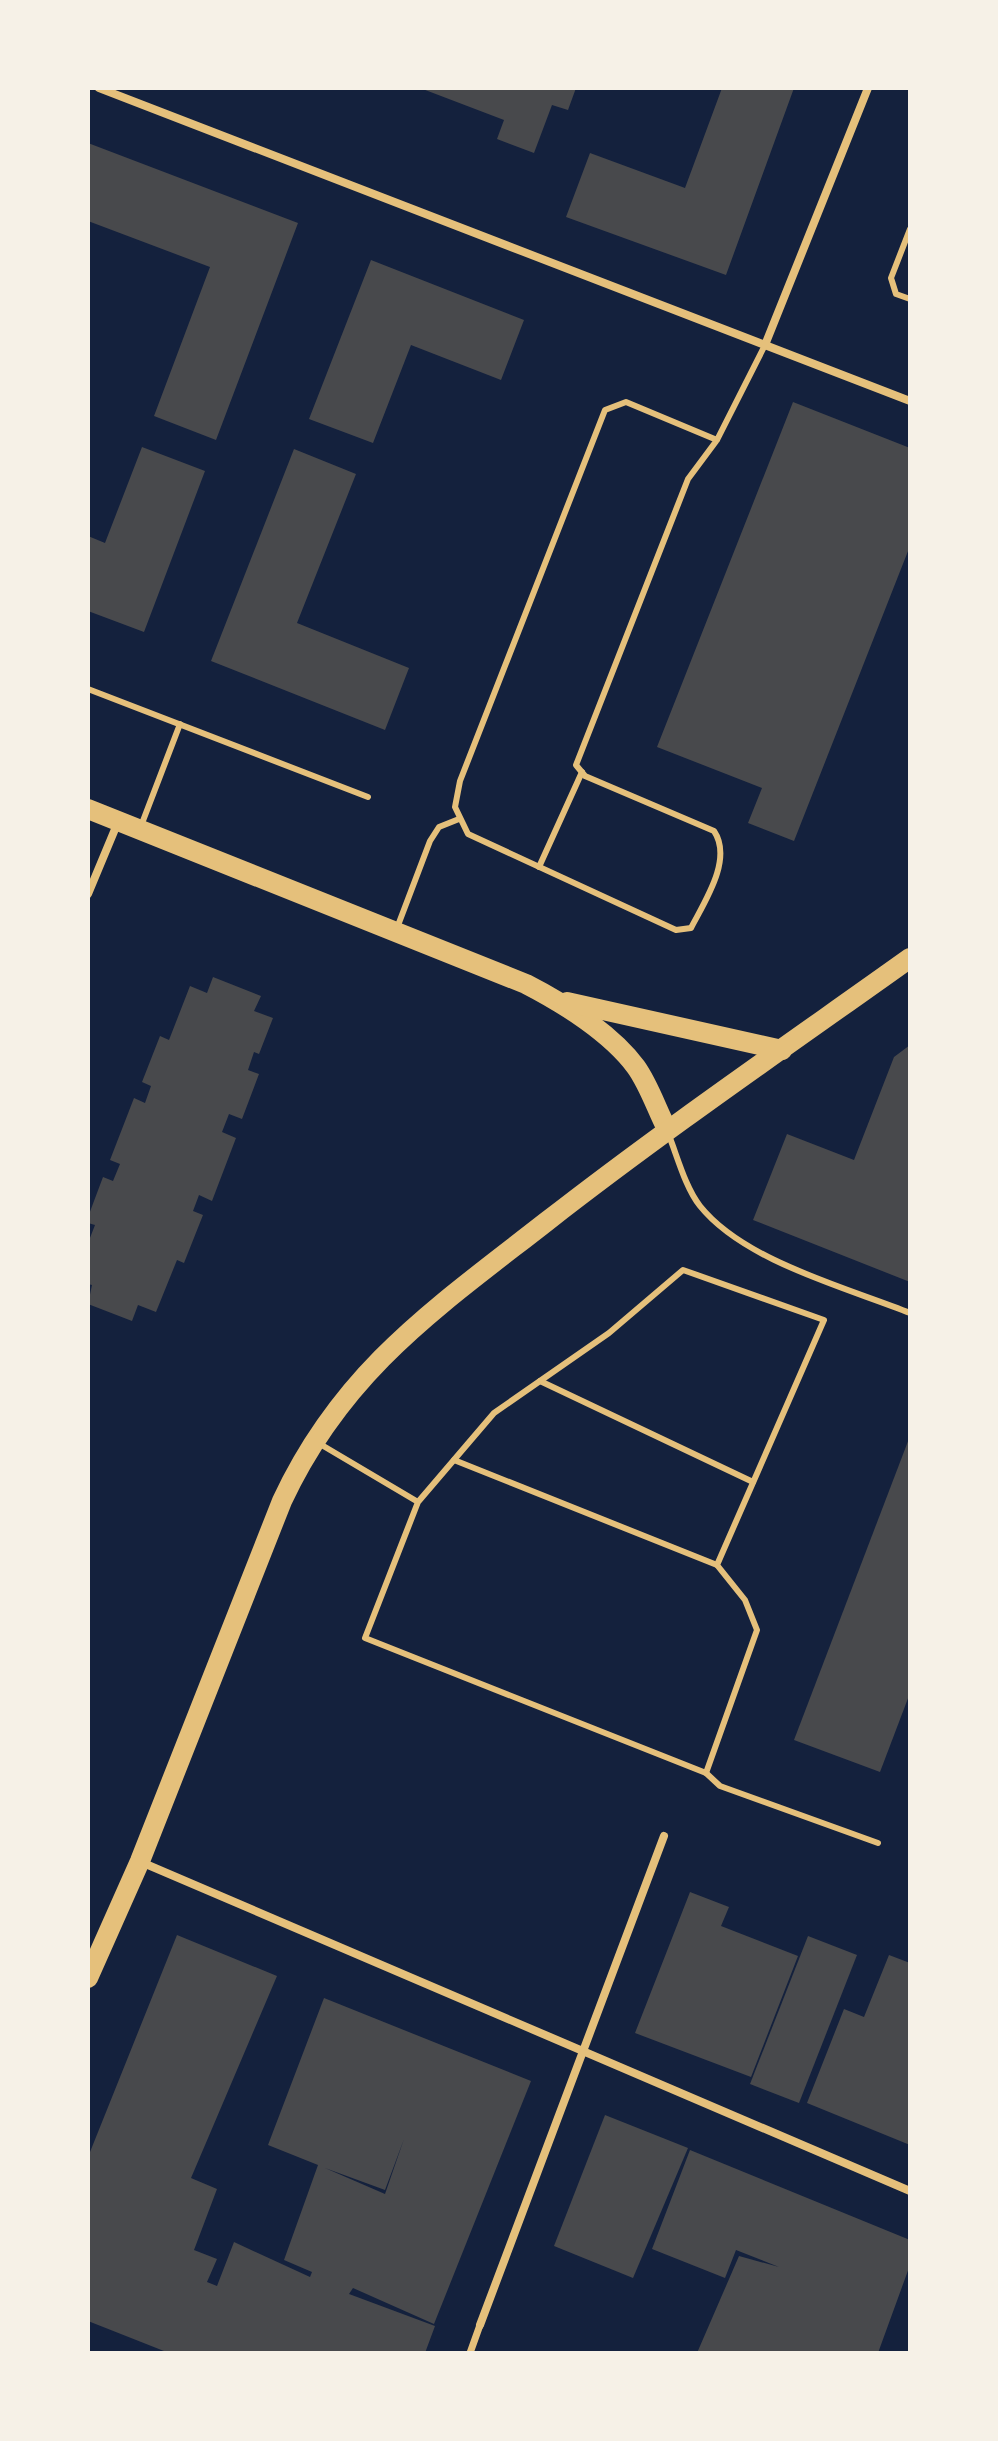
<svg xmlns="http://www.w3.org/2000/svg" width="998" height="2441" font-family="Mulish,sans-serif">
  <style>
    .building { fill: #48494c; fill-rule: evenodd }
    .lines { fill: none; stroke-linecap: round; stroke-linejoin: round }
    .service { stroke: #e5c07b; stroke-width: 6 }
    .pedestrian { stroke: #e5c07b; stroke-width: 7 }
    .minor { stroke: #e5c07b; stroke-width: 8 }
    .primary { stroke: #e5c07b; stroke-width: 20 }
  </style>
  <rect width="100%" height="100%" fill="#14213d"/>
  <g class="building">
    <polygon points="420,88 576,88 568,110 552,105 534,153 497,139 504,120"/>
    <polygon points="722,88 794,88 726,275 566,217 590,153 685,188"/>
    <polygon points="88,143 298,223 216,440 154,416 210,267 88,221"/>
    <polygon points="371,260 524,320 501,380 411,345 373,443 309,419"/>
    <polygon points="793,402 910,448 910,546 794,841 748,823 762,788 657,747"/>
    <polygon points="142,447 205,471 144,632 88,611 88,536 105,543"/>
    <polygon points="294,449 356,474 297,623 409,668 385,730 211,661"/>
    <polygon points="213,977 261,996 254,1011 273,1018 259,1054 254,1052 248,1070 259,1074 242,1119 229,1114 222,1132 236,1138 212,1201 199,1195 193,1211 203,1215 184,1263 177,1260 156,1312 138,1305 132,1321 88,1304 92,1285 88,1284 88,1243 95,1225 88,1223 88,1217 103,1177 113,1181 120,1164 110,1160 134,1098 145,1103 151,1086 142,1082 160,1036 169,1040 190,986 207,993"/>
    <polygon points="910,1045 910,1282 753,1220 787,1134 854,1160 894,1057"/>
    <polygon points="910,1436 910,1693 880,1772 794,1740"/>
    <polygon points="690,1892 729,1907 721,1926 798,1956 751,2077 635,2033"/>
    <path d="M177,1935l100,41 -86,202 26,11 -23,61 23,9 -10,23 10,4 17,-44 76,35 2,-5 -28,-12 34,-95 -50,-20 56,-147 207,83 -97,243 -81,-36 -4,6 86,32 -10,27h-256l-81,-32v-164zM404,2139l-19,55 -60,-26 60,22z"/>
    <polygon points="808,1936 857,1955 799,2103 750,2084"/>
    <polygon points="889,1955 910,1963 910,2145 807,2103 844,2009 864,2017"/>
    <polygon points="605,2115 688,2148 633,2278 554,2246"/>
    <polygon points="690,2150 910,2240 910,2265 878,2353 697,2353 739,2256 779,2267 736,2250 725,2278 652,2249"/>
  </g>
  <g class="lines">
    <g class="service">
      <polyline points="910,229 891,278 896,294 910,299"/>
      <path d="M717,440l-91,-38 -21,8 -145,371 -5,26 13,27 208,96 15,-2c14,-27 42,-69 23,-97l-129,-55 -9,-11 112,-286 29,-39 48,-95"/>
      <polyline points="88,689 368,797"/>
      <polyline points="141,826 180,724"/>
      <polyline points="539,867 582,772"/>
      <polyline points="397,928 430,841 439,827 459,819"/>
      <path d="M668,1133c9,22 17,54 32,73 44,55 145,81 210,107"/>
      <polyline points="540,1381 753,1482"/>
      <polyline points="320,1444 418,1502 494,1413 609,1333 683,1270 824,1320 717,1565 745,1600 757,1630 706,1773 365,1638 418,1502"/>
      <polyline points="454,1460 717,1565"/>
      <polyline points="706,1773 720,1786 878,1843"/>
    </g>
    <polyline class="pedestrian" points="470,2353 480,2325"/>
    <g class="minor">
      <polyline points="99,88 910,401"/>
      <polyline points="765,345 868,88"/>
      <polyline points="88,894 118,822"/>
      <polyline points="141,1862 910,2191"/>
      <polyline points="480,2325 664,1836"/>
    </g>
    <g class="primary">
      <path d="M88,809l438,175c37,19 85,49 110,83 13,18 21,43 31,62"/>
      <polyline points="567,1002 782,1050"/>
      <path d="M88,1978l52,-117 142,-360c61,-131 154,-193 264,-279 118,-92 242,-177 364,-264"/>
    </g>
  </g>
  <rect width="998" height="2441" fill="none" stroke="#f6f1e7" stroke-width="180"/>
</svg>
